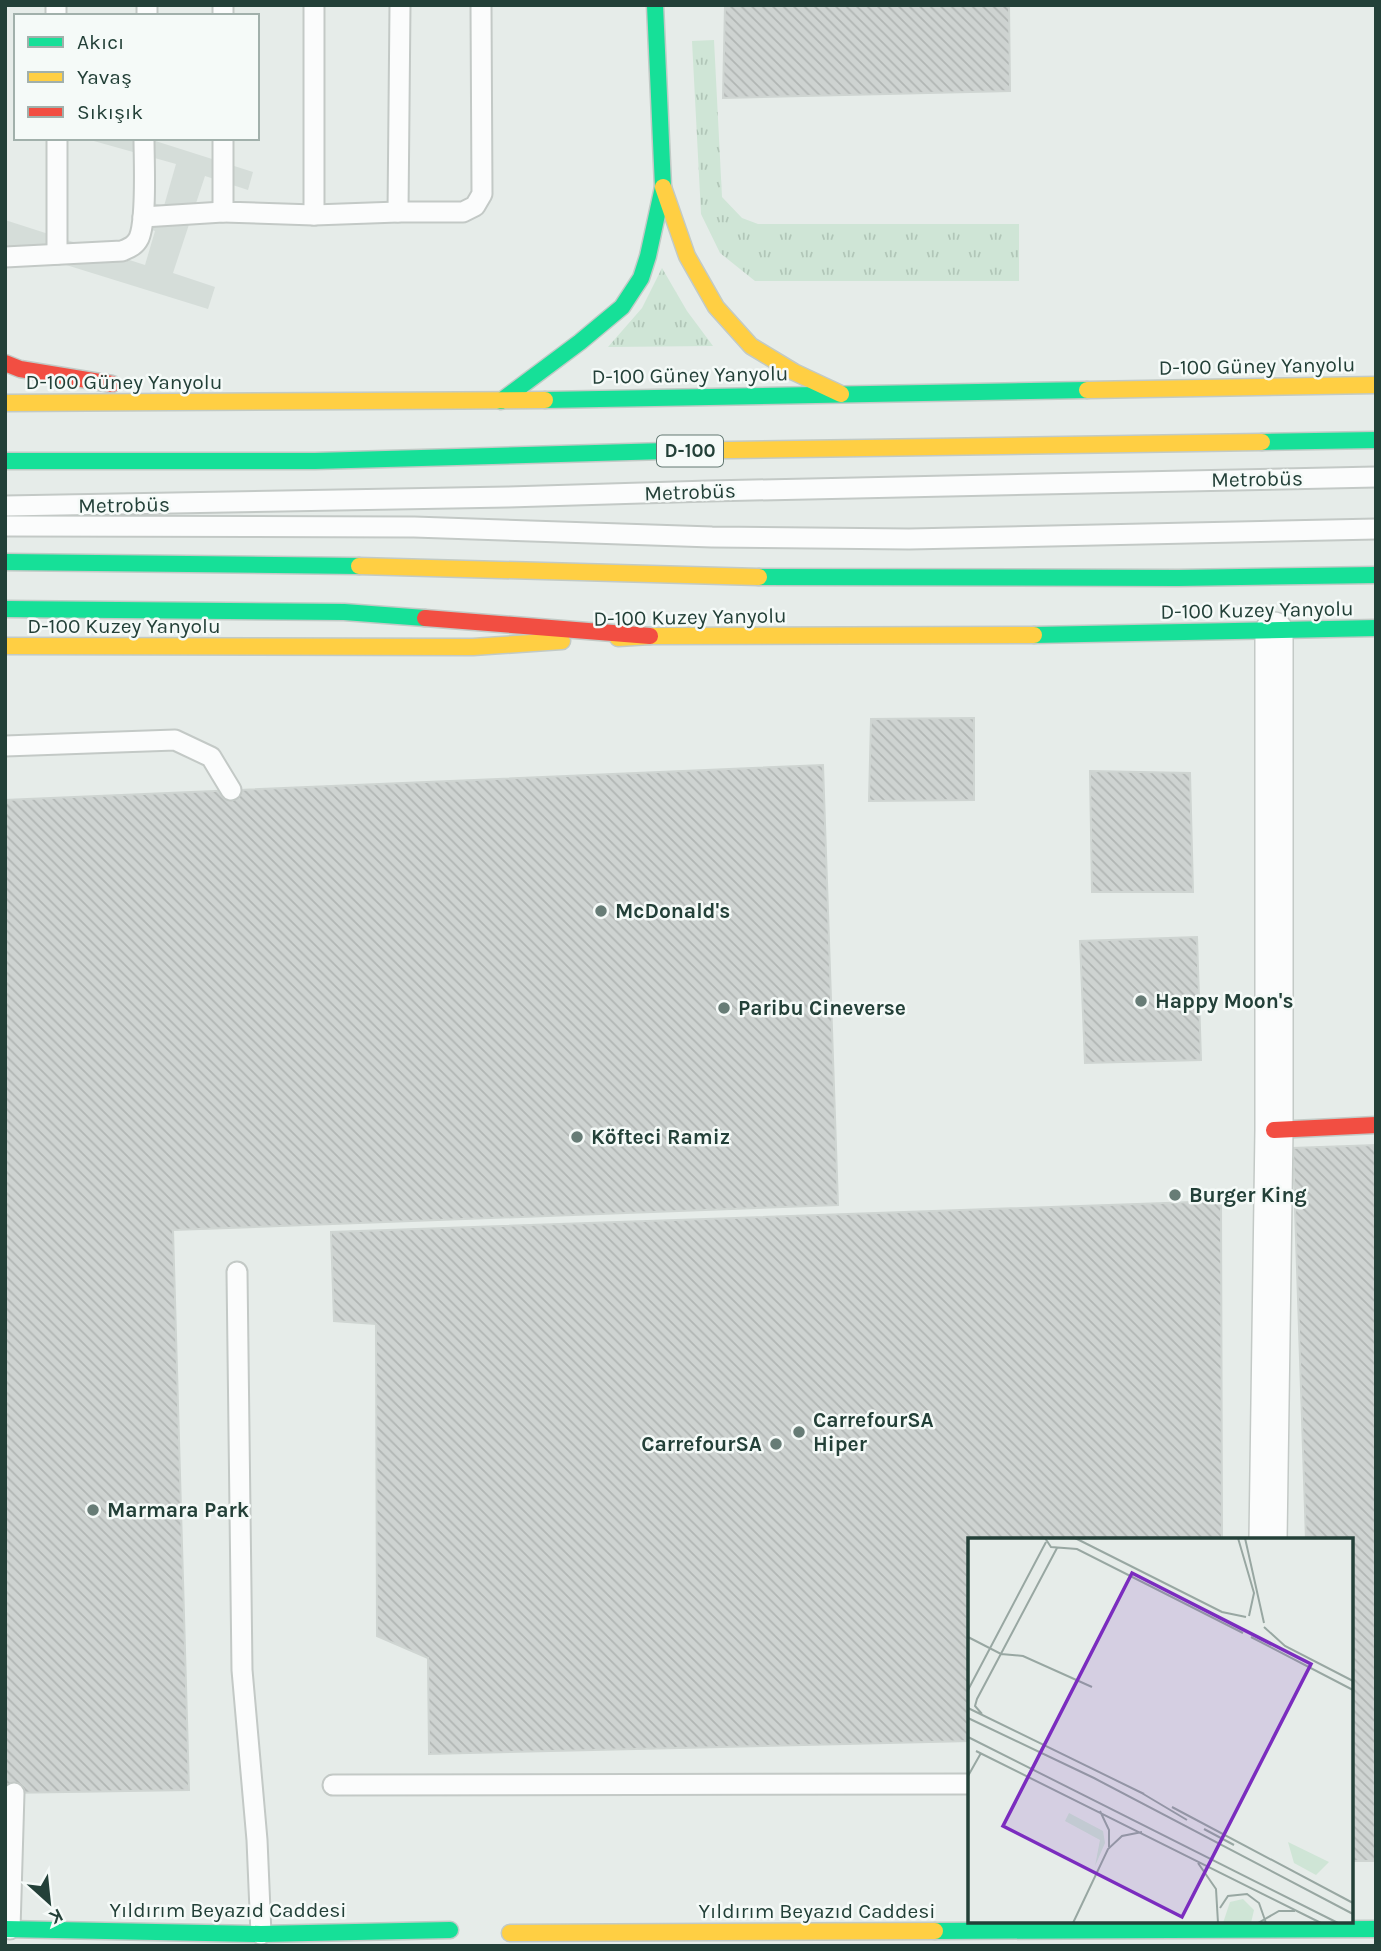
<svg xmlns="http://www.w3.org/2000/svg" width="1381" height="1951" font-family="Karla,sans-serif">
  <style>
    .built { fill: #d5ddd9 }
    .grass { fill: url(#grass-tufts) }
    .building { fill: url(#building-back-hatch); stroke: #cfd5d2; stroke-width: 2 }
    .lines { fill: none; stroke-linecap: round; stroke-linejoin: round }
    .lane-casing { stroke: #c3c9c6; stroke-width: 23 }
    .street-casing { stroke: #c3c9c6; stroke-width: 40 }
    .fast-casing { stroke: #c2cac6; stroke-width: 19 }
    .slow-casing { stroke: #c2cac6; stroke-width: 19 }
    .jam-casing { stroke: #c2cac6; stroke-width: 19 }
    .lane { stroke: #fbfcfc; stroke-width: 19 }
    .street { stroke: #fbfcfc; stroke-width: 37 }
    .fast { stroke: #16e098; stroke-width: 16 }
    .slow { stroke: #ffcf43; stroke-width: 16 }
    .jam { stroke: #f24e42; stroke-width: 16 }
    .poi-dot { fill: #677c76; stroke: #f5faf8; stroke-width: 2.5 }
    .labels { text-anchor: middle; dominant-baseline: central; stroke-width: 5; stroke-linejoin: round; paint-order: stroke }
    .shield { fill: #f5faf8; stroke: #627872; stroke-width: 2 }
    .shield-label { font-size: 19px; font-weight: bold; fill: #234038 }
    .street-label { font-size: 21px; fill: #234038; stroke: #f5faf8 }
    .poi-label { font-size: 21px; font-weight: bold; fill: #234038; stroke: #f5faf8; text-anchor: start }
    .inset-road { fill: none; stroke: #98a7a2; stroke-width: 2 }
    .view { fill: #7b2cbf; fill-opacity: 0.15; stroke: #7b2cbf; stroke-width: 3.5 }
    .inset-edge { fill: none; stroke: #234038; stroke-width: 3.5 }
  </style>
  <defs>
    <pattern id="grass-tufts" width="24" height="20" patternUnits="userSpaceOnUse" patternTransform="scale(1.75)"><rect width="24" height="20" fill="#cfe5d6"/><path d="M3 7l-1-3M5 7V3M7 7l1-3M15 17l-1-3M17 17v-4M19 17l1-3" fill="none" stroke="#b1c6b8"/></pattern>
    <pattern id="building-back-hatch" width="6" height="6" patternUnits="userSpaceOnUse" patternTransform="scale(1.75)"><rect width="6" height="6" fill="#ced3d1"/><path d="M-1 5l2 2M0 0l6 6M5-1l2 2" fill="none" stroke="#b1b6b4"/></pattern>
  </defs>
  <rect width="100%" height="100%" fill="#e6ece9"/>
  <polygon class="built" points="83,138 146,138 253,172 248,190 205,176 173,273 215,287 208,309 5,246 5,220 145,265 155,231 136,225 143,200 164,206 176,164"/>
  <g class="grass">
    <polygon points="714,40 722,197 742,218 758,224 1019,224 1019,281 755,281 720,253 701,214 692,41"/>
    <polygon points="662,268 687,311 713,346 608,347 642,308"/>
  </g>
  <g class="building">
    <polygon points="725,5 1009,5 1010,91 723,98"/>
    <polygon points="974,718 974,800 869,801 871,719"/>
    <polygon points="823,765 838,1205 173,1230 189,1790 5,1793 5,800"/>
    <polygon points="1090,771 1190,773 1193,892 1092,892"/>
    <polygon points="1197,937 1201,1060 1085,1063 1080,941"/>
    <polygon points="1376,1145 1376,1861 1351,1861 1351,1540 1306,1540 1293,1148"/>
    <polygon points="1221,1201 1222,1540 970,1540 970,1741 429,1754 428,1658 377,1636 376,1324 334,1321 331,1232"/>
  </g>
  <g class="lines">
    <defs>
      <g id="lane">
        <polyline points="56,5 56,16"/>
        <polyline points="223,5 223,16"/>
        <polyline points="147,16 147,5"/>
        <polyline points="57,138 57,254"/>
        <polyline points="223,138 223,212 314,215 398,212 463,212 475,206 482,194 481,5"/>
        <polyline points="398,212 400,5"/>
        <polyline points="314,215 314,5"/>
        <polyline points="143,217 223,212"/>
        <path d="M5,257l117,-6c7,-3 13,-5 17,-13 8,-19 5,-76 5,-100"/>
        <polyline points="5,506 508,497 709,491 1376,477"/>
        <polyline points="5,526 414,527 712,537 909,539 1376,529"/>
        <polyline points="5,746 175,740 211,757 231,790"/>
        <polyline points="237,1272 242,1670 257,1840 261,1934"/>
        <polyline points="333,1785 970,1784"/>
        <polyline points="10,1929 14,1793"/>
      </g>
      <polyline id="street" points="1268,1540 1274,1130 1274,631"/>
      <g id="fast">
        <polyline points="545,400 1087,390"/>
        <polyline points="501,401 580,342 622,307 641,278 648,256 663,187 655,5"/>
        <polyline points="1262,442 1376,440"/>
        <polyline points="5,461 315,461 666,451"/>
        <polyline points="5,562 359,566"/>
        <polyline points="759,577 1178,578 1376,575"/>
        <polyline points="5,609 344,612 425,618"/>
        <polyline points="1034,635 1376,628"/>
        <polyline points="5,1929 261,1934 450,1930"/>
        <polyline points="935,1931 1376,1929"/>
      </g>
      <g id="slow">
        <polyline points="663,187 687,256 716,307 751,346 794,372 841,394"/>
        <polyline points="1087,390 1376,385"/>
        <polyline points="5,403 545,400"/>
        <polyline points="666,451 1262,442"/>
        <polyline points="359,566 759,577"/>
        <polyline points="618,638 650,636 1034,635"/>
        <polyline points="5,646 473,647 562,641"/>
        <polyline points="510,1933 935,1931"/>
      </g>
      <g id="jam">
        <polyline points="5,363 20,369 112,384"/>
        <polyline points="425,618 650,636"/>
        <polyline points="1274,1130 1376,1125"/>
      </g>
    </defs>
    <use href="#lane" class="lane-casing"/>
    <use href="#street" class="street-casing"/>
    <use href="#fast" class="fast-casing"/>
    <use href="#slow" class="slow-casing"/>
    <use href="#jam" class="jam-casing"/>
    <use href="#lane" class="lane"/>
    <use href="#street" class="street"/>
    <use href="#fast" class="fast"/>
    <use href="#slow" class="slow"/>
    <use href="#jam" class="jam"/>
  </g>
  <g class="poi-dot">
    <circle cx="601" cy="911" r="7"/>
    <circle cx="1141" cy="1001" r="7"/>
    <circle cx="724" cy="1008" r="7"/>
    <circle cx="577" cy="1137" r="7"/>
    <circle cx="1175" cy="1195" r="7"/>
    <circle cx="799" cy="1432" r="7"/>
    <circle cx="776" cy="1444" r="7"/>
    <circle cx="93" cy="1510" r="7"/>
  </g>
  <g class="labels">
    <rect class="shield" x="657" y="435.5" width="66" height="31" rx="5"/>
    <g class="shield-label">
      <text x="690" y="451">D-100</text>
    </g>
    <g class="street-label">
      <text transform="translate(1257 366) rotate(-1)">D-100 Güney Yanyolu</text>
      <text transform="translate(690 375) rotate(-1)">D-100 Güney Yanyolu</text>
      <text x="124" y="382">D-100 Güney Yanyolu</text>
      <text transform="translate(1257 479) rotate(-1)">Metrobüs</text>
      <text transform="translate(690 492) rotate(-2)">Metrobüs</text>
      <text transform="translate(124 505) rotate(-1)">Metrobüs</text>
      <text transform="translate(1257 610) rotate(-1)">D-100 Kuzey Yanyolu</text>
      <text transform="translate(690 617) rotate(-1)">D-100 Kuzey Yanyolu</text>
      <text x="124" y="626">D-100 Kuzey Yanyolu</text>
      <text x="228" y="1910">Yıldırım Beyazıd Caddesi</text>
      <text x="817" y="1911">Yıldırım Beyazıd Caddesi</text>
    </g>
    <g class="poi-label">
      <text x="615" y="911">McDonald's</text>
      <text x="1155" y="1001">Happy Moon's</text>
      <text x="738" y="1008">Paribu Cineverse</text>
      <text x="591" y="1137">Köfteci Ramiz</text>
      <text x="1189" y="1195">Burger King</text>
      <text x="813" y="1420">CarrefourSA<tspan x="813" dy="24">Hiper</tspan></text>
      <text x="762" y="1444" text-anchor="end">CarrefourSA</text>
      <text x="107" y="1510">Marmara Park</text>
    </g>
  </g>
  <g transform="translate(968 1538)">
    <rect width="385" height="385" fill="#e6ece9"/>
    <path d="M101,275l34,18 2,12 -10,23 5,-26 -35,-19zM320,304l41,20 -13,13 -22,-12zM275,361l11,11 -3,13h-28l7,-21z" fill="#cfe5d6"/>
    <path class="inset-road" d="M77,0l6,9 26,2 166,84M107,0l147,74 24,5M270,0l16,55 -5,23M277,0l19,85M296,89l21,19 68,35M0,99l33,17 22,2 69,31M283,99l102,53M0,152l78,-148M0,170l176,86M14,176l-7,-8 2,-7 80,-151M0,180l126,60 259,136M0,199l370,186M8,213l345,172M0,238l13,-23M172,254l47,28M204,269l181,96M132,273l9,19v17M236,291l30,16M230,325l18,26 2,34M252,370l8,-12 19,-2 12,9 7,20M105,385l35,-74 14,-13 20,-4M290,385l21,-12h16"/>
    <path class="view" d="M164,35l179,91 -129,253 -179,-91z"/>
    <rect width="385" height="385" class="inset-edge"/>
  </g>
  <rect width="1381" height="1951" fill="none" stroke="#234038" stroke-width="14"/>
  <rect x="14" y="14" width="245" height="126" fill="#f5faf8" stroke="#a1b0ab" stroke-width="2"/>
  <rect x="28" y="37" width="35" height="10" fill="#16e098" stroke="#a1b0ab" stroke-width="2"/>
  <text x="77" y="49" font-size="21" fill="#234038">Akıcı</text>
  <rect x="28" y="72" width="35" height="10" fill="#ffcf43" stroke="#a1b0ab" stroke-width="2"/>
  <text x="77" y="84" font-size="21" fill="#234038">Yavaş</text>
  <rect x="28" y="107" width="35" height="10" fill="#f24e42" stroke="#a1b0ab" stroke-width="2"/>
  <text x="77" y="119" font-size="21" fill="#234038">Sıkışık</text>
  <g transform="translate(49 1902) rotate(153)" stroke="#f5faf8" stroke-width="5" paint-order="stroke">
  <path d="M0-5L12 26L0 18L-12 26Z" fill="#234038"/>
  <text y="-10" font-size="19" font-weight="bold" text-anchor="middle" fill="#234038">K</text>
  </g>
</svg>
